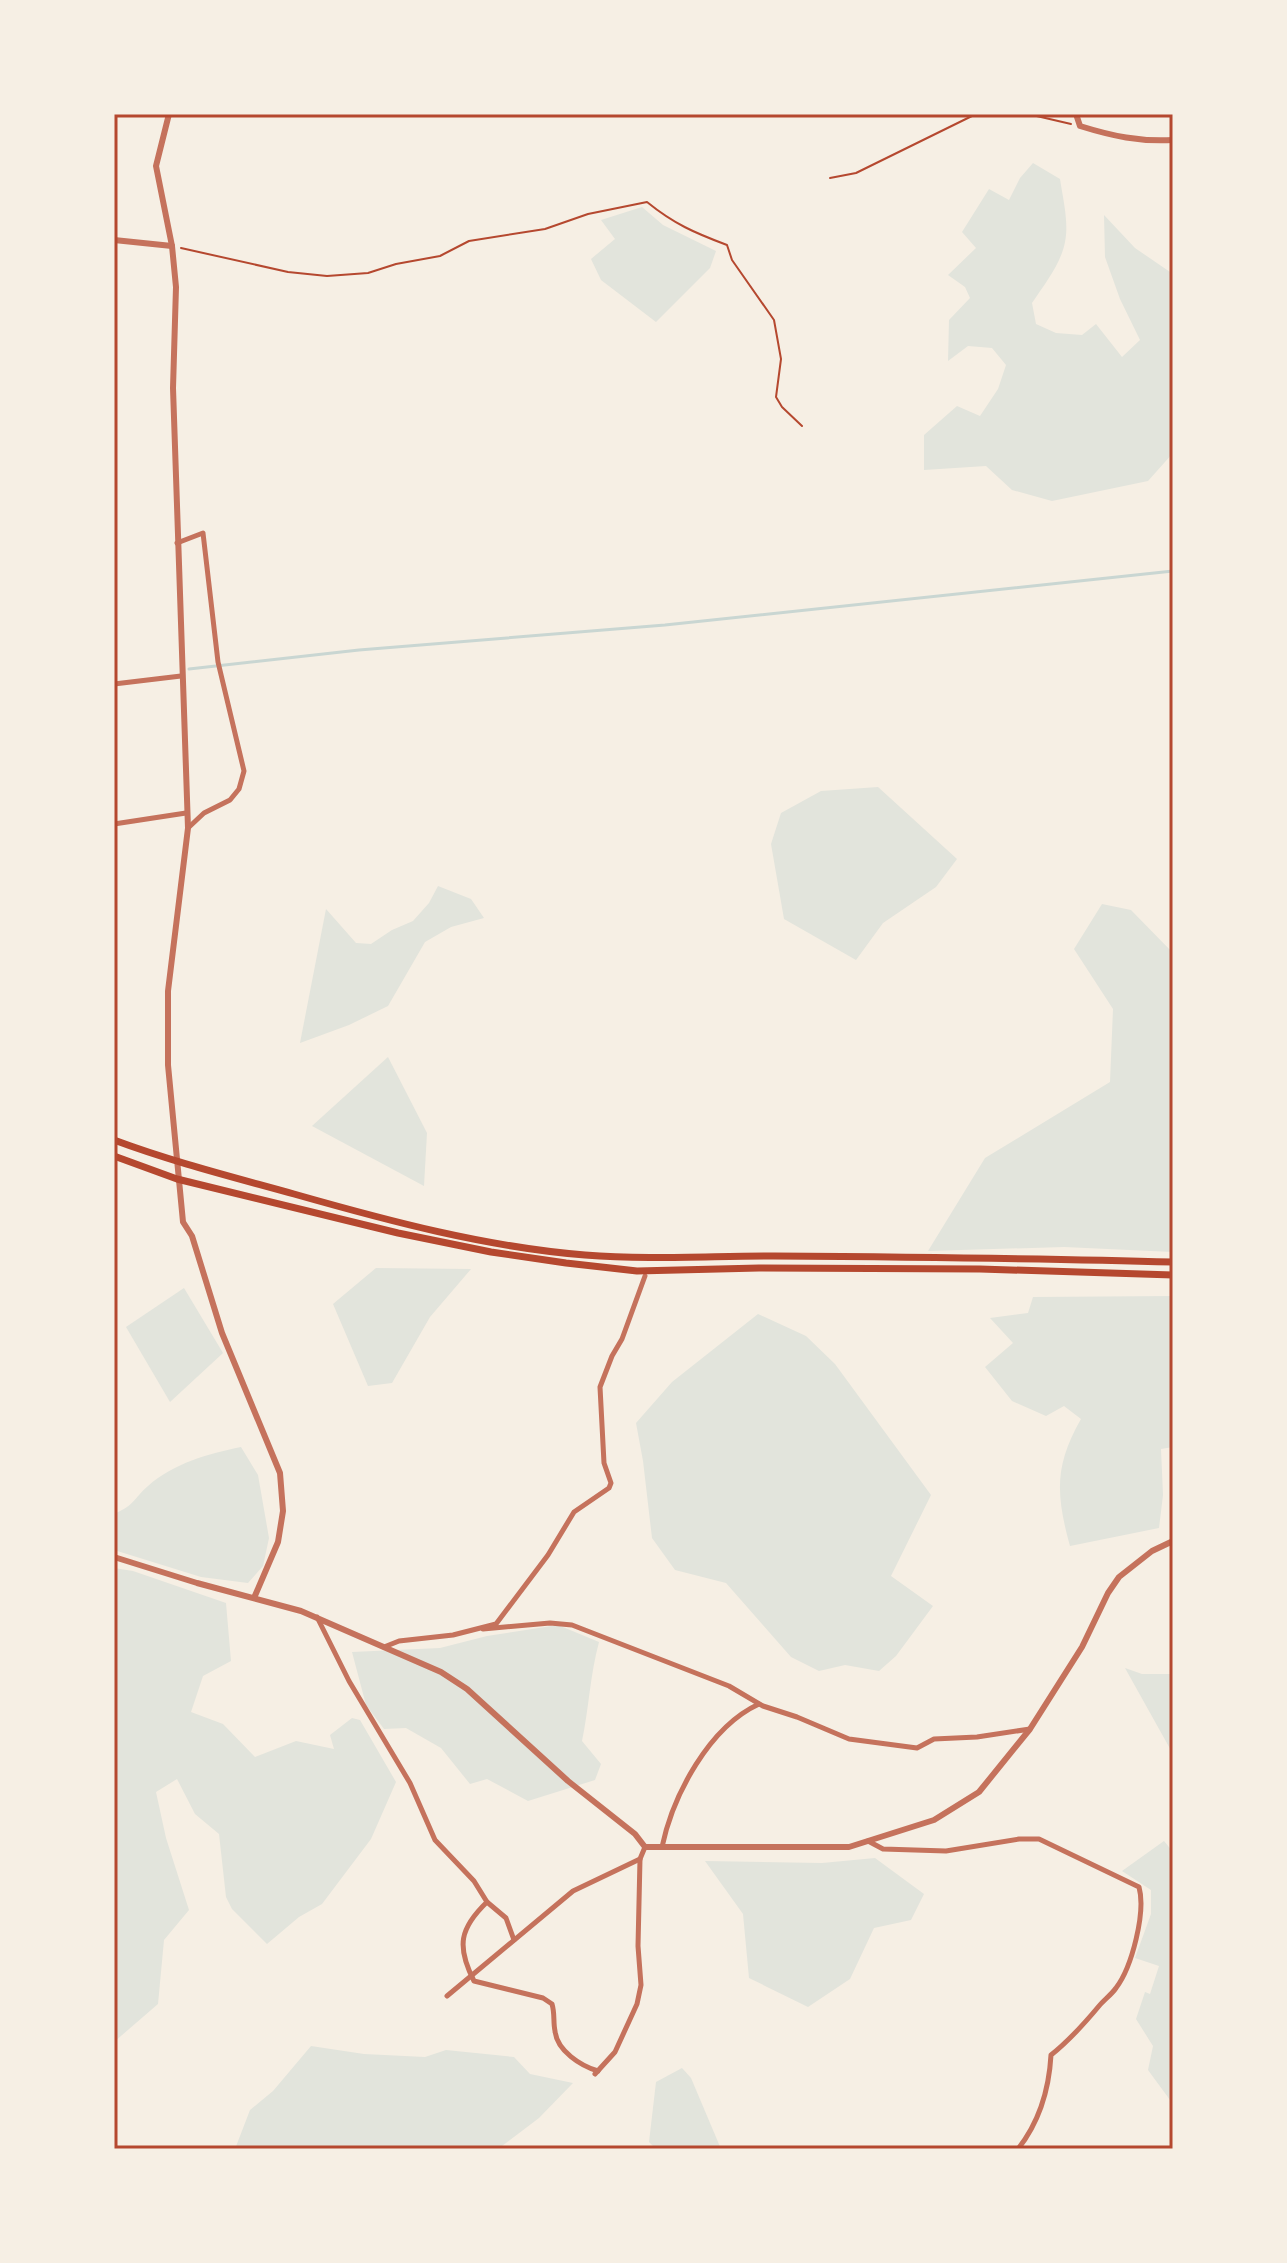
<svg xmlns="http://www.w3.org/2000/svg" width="1287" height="2263" font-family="Figtree,sans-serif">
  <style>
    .green { fill: #e2e4dc }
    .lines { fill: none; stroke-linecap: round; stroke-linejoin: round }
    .stream { stroke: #c9d6d2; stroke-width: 3 }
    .path { stroke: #b5482f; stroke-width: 2 }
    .minor { stroke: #c5725c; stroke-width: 5 }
    .tertiary { stroke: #c5725c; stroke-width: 6 }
    .secondary { stroke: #b5482f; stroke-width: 7 }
    .neatline { fill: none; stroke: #b5482f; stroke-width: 3 }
  </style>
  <rect width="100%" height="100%" fill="#f6efe4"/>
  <g class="green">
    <path d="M1033,163l27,16c3,20 9,43 5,63 -4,22 -21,43 -33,61l4,21 20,9 26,2 14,-11 26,33 18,-17 -20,-41 -15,-42 -1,-42 31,33 38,26v179l-25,28 -96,20 -40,-11 -26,-24 -62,4v-35l33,-29 23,10 18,-27 8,-24 -14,-17 -24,-2 -20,15 1,-41 21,-22 -5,-11 -17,-12 28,-27 -14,-16 27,-43 20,11 11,-22z"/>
    <polygon points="642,207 663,225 716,251 710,268 656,322 601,280 591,259 615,239 601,220"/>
    <polygon points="878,787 957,859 936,887 883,923 856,960 784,919 771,844 781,813 821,791"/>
    <polygon points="438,886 471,899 484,918 451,927 425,942 388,1006 349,1025 300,1043 326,909 356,943 371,944 392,930 413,921 429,903"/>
    <polygon points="1102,904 1131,910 1173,953 1173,1252 1064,1247 928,1251 985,1158 1110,1082 1113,1009 1074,949"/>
    <polygon points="388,1057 427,1133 424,1186 312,1126"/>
    <polygon points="376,1268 471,1269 430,1317 392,1383 368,1386 333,1304"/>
    <polygon points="184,1288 223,1353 170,1402 126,1327"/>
    <path d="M1173,1296v151l-12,2 2,46 -4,33 -89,18c-14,-51 -16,-80 11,-127l-17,-13 -18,10 -34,-15 -27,-34 28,-24 -23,-25 38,-5 5,-16z"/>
    <polygon points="758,1314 806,1336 835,1364 931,1495 891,1576 933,1606 896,1656 879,1671 845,1665 819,1671 791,1657 726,1583 675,1570 652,1538 643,1461 636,1423 672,1382"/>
    <path d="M241,1447l17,28 11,63 -6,28 -15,17 -47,-6 -87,-27v-36c22,-10 18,-14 34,-28 26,-23 60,-32 93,-39z"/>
    <polygon points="114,1568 133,1571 226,1603 231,1661 203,1676 191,1712 223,1724 255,1757 296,1741 334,1749 330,1735 352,1718 360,1720 396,1782 371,1839 322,1904 299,1917 267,1944 232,1909 226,1897 219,1834 195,1814 177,1779 156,1792 166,1838 189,1910 164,1940 158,2004 114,2042"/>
    <path d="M558,1625l41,17c-9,33 -10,66 -17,99l19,23 -6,16 -67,21 -41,-22 -17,5 -29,-36 -35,-20 -22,1 -18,-24 -14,-53 88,-4 47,-12z"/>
    <polygon points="1125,1668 1142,1674 1173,1674 1173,1754"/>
    <polygon points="1164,1841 1173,1852 1173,2104 1148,2070 1153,2046 1136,2019 1145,1992 1150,1994 1159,1966 1135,1958 1151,1914 1151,1890 1122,1871"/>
    <polygon points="875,1858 924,1894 911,1920 874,1928 850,1979 808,2007 749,1978 743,1914 705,1861 822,1863"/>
    <polygon points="311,2046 364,2054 425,2057 446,2050 514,2057 530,2074 573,2083 539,2118 498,2149 235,2149 250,2110 273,2091"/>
    <polygon points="682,2068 691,2078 721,2149 656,2149 649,2142 656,2082"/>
  </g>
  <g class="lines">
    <polyline class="stream" points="189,669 359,650 665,625 1173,571"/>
    <g class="path">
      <polyline points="1028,114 1071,124"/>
      <polyline points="830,178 856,173 976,114"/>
      <path d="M181,248l107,24 39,4 41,-3 28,-9 44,-8 29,-15 76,-12 43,-15 59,-12c27,22 48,31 80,43l5,15 42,60 7,39 -5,38 6,10 20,19"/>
    </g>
    <g class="minor">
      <polyline points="177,543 203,533 218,662 244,771 239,789 230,800 204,813 188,828"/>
      <polyline points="114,684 181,676"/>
      <polyline points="114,824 186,813"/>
      <polyline points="317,1617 349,1681 410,1783 435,1840 474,1881 487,1902 506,1918 514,1940"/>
      <polyline points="483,1629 550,1623 572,1625 729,1686 763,1706 797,1717 849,1739 917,1748 934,1739 977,1737 1030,1729"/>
      <polyline points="384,1647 399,1641 453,1635 496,1624 548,1555 574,1512 609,1488 611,1483 604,1463 600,1387 612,1356 622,1339 645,1276"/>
      <path d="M868,1841l15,8 63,2 73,-12h20l100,48c7,25 -7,80 -23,101 -4,6 -12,12 -17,18 -15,18 -29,34 -48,49 -2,35 -11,66 -33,94"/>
      <path d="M662,1847c11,-52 47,-120 97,-143"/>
      <path d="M487,1902c-27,26 -31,44 -13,79l69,17 9,6c3,10 1,18 3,27 2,20 26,35 43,40"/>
      <polyline points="447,1996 573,1891 640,1859"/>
      <polyline points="595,2074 615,2052 637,2004 641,1985 638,1946 640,1859 645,1847"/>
    </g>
    <g class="tertiary">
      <polyline points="169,114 156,166 172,246 176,287 173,388 188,828 168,991 168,1065 183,1222 192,1236 222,1333 280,1473 283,1511 278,1542 254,1598"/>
      <path d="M1076,114l4,12c32,10 60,16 93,14"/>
      <polyline points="114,240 172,246"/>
      <polyline points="114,1557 197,1583 301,1611 441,1672 467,1689 568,1781 635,1834 645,1847 849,1847 934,1820 979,1792 1030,1729 1082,1647 1108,1593 1119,1577 1152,1551 1173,1541"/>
    </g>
    <g class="secondary">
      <path d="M114,1140c59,22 119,37 180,54 95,27 192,53 291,61 62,5 125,1 188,1 133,1 267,2 400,6"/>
      <polyline points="114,1156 177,1179 398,1233 491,1252 566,1263 637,1271 759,1268 980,1269 1173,1275"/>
    </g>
  </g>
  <rect width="1287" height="2263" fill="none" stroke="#f6efe4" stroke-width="232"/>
  <rect x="116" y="116" width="1055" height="2031" class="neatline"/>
</svg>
